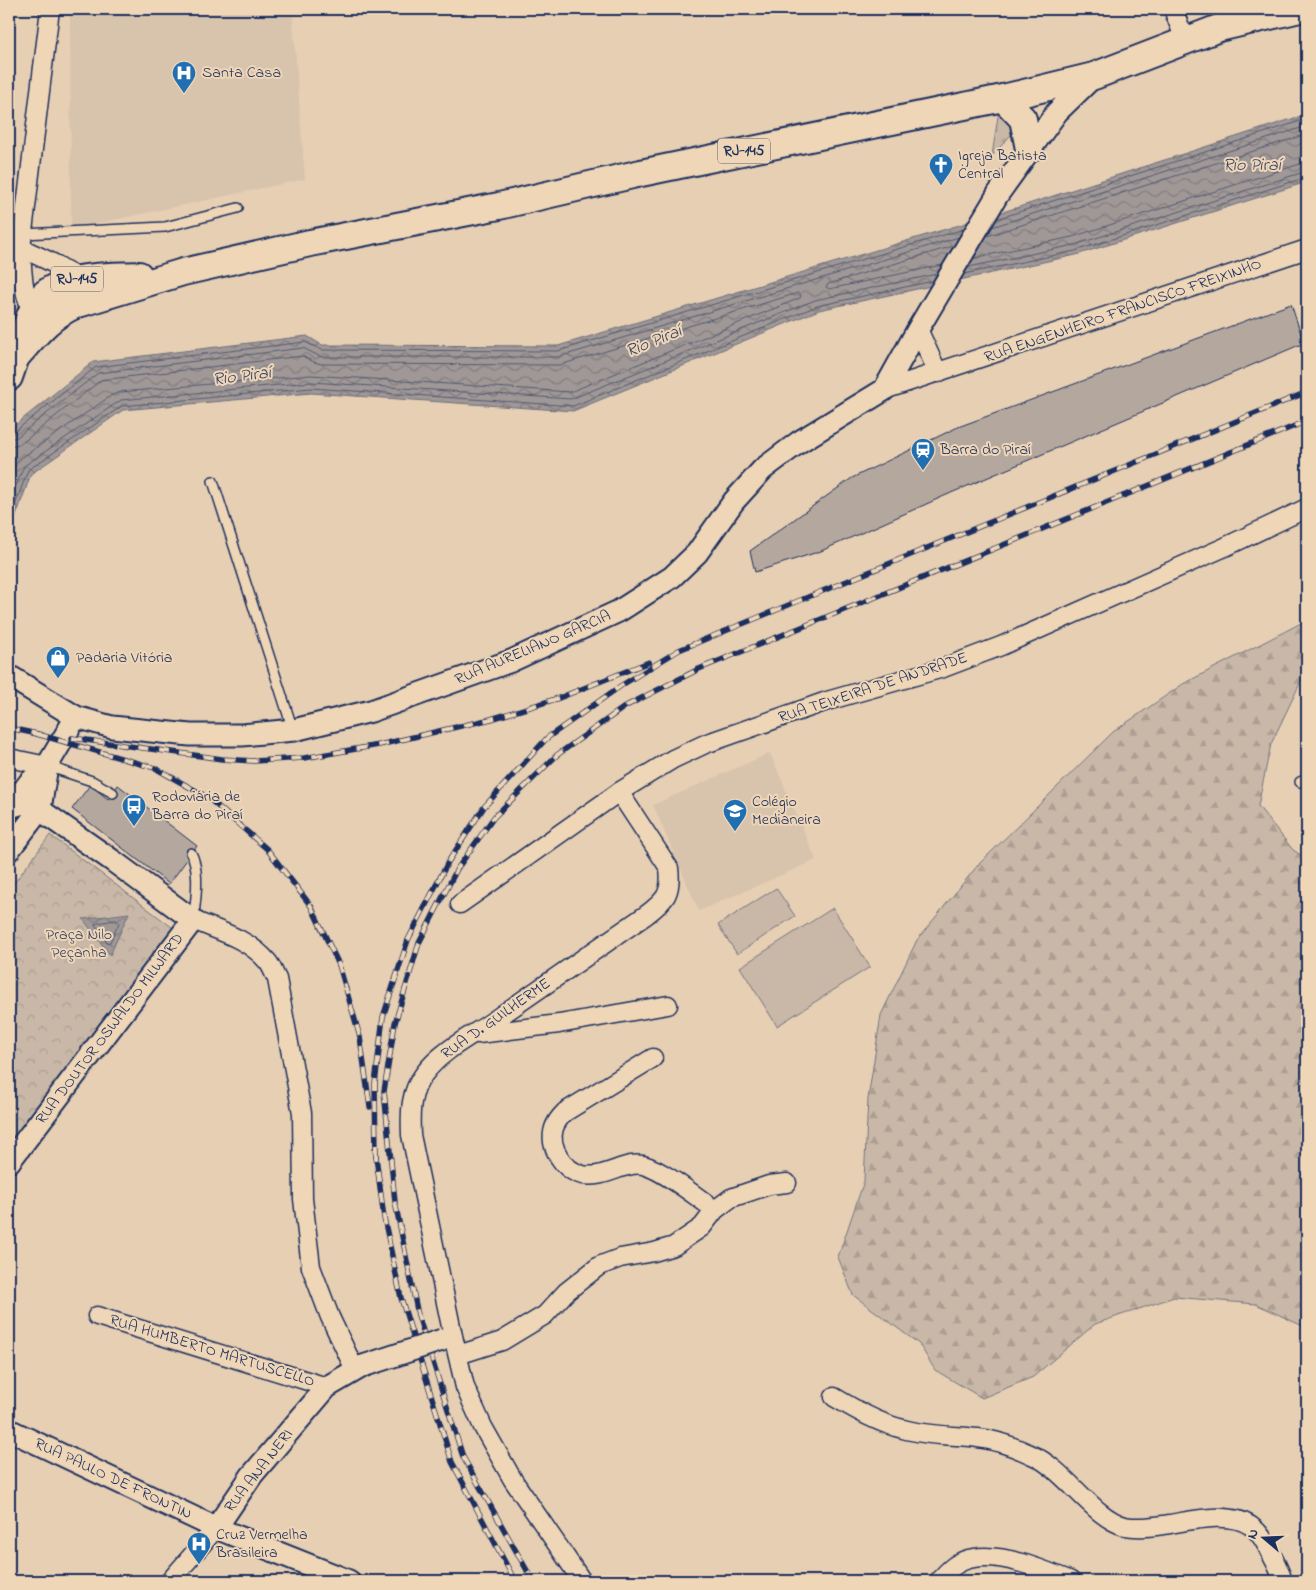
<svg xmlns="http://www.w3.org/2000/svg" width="1316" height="1590" font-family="'Indie Flower',sans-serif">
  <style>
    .built { fill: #d8c3ad }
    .grass { fill: #c9b8a7; stroke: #727482 }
    .forest { fill: url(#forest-firs); stroke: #727482 }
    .park { fill: url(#park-crowns); stroke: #727482 }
    .water { fill: url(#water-waves); stroke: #6b6e80 }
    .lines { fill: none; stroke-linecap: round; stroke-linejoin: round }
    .shore { stroke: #505974; stroke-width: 1 }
    .building { fill: #b4a89e; stroke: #1b2f5e }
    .service-casing { stroke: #1b2f5e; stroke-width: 12 }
    .minor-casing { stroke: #1b2f5e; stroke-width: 21 }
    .tertiary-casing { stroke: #1b2f5e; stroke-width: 25 }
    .primary-casing { stroke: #1b2f5e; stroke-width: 30 }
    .service { stroke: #efd6b7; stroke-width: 9 }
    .minor { stroke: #efd6b7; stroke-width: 18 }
    .tertiary { stroke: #efd6b7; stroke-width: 21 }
    .primary { stroke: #efd6b7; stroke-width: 26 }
    .rail-casing { stroke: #1b2f5e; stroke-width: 5.5 }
    .rail { stroke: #efd6b7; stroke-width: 4; stroke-dasharray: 11; stroke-linecap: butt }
    .tertiary-bridge-casing { stroke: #1b2f5e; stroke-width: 25; stroke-linecap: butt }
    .tertiary-bridge { stroke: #efd6b7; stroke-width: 21 }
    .labels { text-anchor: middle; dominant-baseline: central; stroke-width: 4; stroke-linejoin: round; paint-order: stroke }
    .shield { fill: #efd6b7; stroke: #5b6179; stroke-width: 1 }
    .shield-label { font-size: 15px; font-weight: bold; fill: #1b2f5e }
    .poi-label { font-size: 16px; fill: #1b2f5e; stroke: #efd6b7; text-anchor: start }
    .street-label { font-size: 16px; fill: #1b2f5e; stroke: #efd6b7 }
    .park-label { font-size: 16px; fill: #354469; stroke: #efd6b7 }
    .water-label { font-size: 18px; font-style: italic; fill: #364469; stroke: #efd6b7 }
  </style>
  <defs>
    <pattern id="forest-firs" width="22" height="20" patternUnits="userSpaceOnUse" patternTransform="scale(1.25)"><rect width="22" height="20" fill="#c9b8a7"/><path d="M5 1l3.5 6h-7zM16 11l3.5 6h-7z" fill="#ac9e92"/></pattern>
    <pattern id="park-crowns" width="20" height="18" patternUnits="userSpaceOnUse" patternTransform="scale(1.25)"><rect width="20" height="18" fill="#c9b8a7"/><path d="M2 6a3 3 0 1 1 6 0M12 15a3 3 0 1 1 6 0" fill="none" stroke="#ac9e92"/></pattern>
    <pattern id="water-waves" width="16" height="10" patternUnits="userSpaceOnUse" patternTransform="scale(1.25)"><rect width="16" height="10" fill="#a09896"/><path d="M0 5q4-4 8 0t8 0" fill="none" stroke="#827c7e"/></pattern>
  </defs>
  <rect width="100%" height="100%" fill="#e7cfb3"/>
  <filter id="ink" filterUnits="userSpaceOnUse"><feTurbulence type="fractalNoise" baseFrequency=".02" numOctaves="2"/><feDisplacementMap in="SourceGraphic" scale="10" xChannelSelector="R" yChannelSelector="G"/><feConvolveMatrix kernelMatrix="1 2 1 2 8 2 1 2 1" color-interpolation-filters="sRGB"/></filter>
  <g filter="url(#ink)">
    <g class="built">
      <polygon points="70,9 292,9 305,179 71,229"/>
      <polygon points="770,753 816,860 699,911 653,805"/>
    </g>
    <g class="grass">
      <polygon points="776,888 795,916 737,954 718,925"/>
      <polygon points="833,908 870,967 777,1026 740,967"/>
    </g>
    <polygon class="forest" points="1307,620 1307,675 1303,677 1271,744 1258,806 1293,850 1307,859 1307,1328 1256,1304 1174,1297 1095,1324 1033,1377 982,1398 935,1370 919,1344 853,1295 838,1257 864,1181 868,1099 881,1015 917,940 978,865 1113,732 1183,684"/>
    <g class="park">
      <polygon points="1000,103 1017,128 992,156"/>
      <polygon points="50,835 177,931 9,1152 9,890"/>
    </g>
    <g class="water">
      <polygon points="1307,114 1307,182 1076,255 819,310 573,411 311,393 123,410 31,474 9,536 9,430 93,362 307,336 322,345 558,346 1019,207"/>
      <polygon points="129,913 110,955 83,919"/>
    </g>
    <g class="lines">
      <g class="shore">
        <polyline points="997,219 1307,119"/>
        <polyline points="992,227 1307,126"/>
        <polyline points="987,236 1307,134"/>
        <polyline points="974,258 1072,237 1300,164 1307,164"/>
        <polyline points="942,265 829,289 826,287 828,284 953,246"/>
        <polyline points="969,267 1074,245 1307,171"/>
        <polyline points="964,274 1075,251 1307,177"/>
        <polyline points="9,433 14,432 96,367 305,342 322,350 558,351 964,229"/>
        <polyline points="9,439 17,437 98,373 303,348 321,357 559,357 959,237"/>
        <polyline points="9,447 22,443 101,380 302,356 314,362 321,364 560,365 798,293 801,295 800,298 570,392 311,375 121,392 112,395 20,459 15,465 9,481"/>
        <polyline points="9,503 24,466 121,400 311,382 571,399 815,300 937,274"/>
        <polyline points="9,521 28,470 122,406 311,388 573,406 817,306 933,281"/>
        <polygon points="116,920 119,923 110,942 107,943 95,924"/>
      </g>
    </g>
    <g class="building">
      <polygon points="1291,304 1304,343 951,493 821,551 755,572 750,551 852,478 958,427"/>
      <polygon points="90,785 108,799 118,785 197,846 169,884 72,809"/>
    </g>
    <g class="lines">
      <defs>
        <g id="service">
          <polyline points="23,234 165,227 238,208"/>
          <polyline points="213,481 293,730"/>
          <polyline points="47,766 92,781 113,793"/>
          <polyline points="1300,782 1307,779"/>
          <path d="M191,853c9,16 5,49 2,67"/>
        </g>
        <g id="minor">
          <polyline points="1173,9 1185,40"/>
          <path d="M21,248c15,7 51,22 60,35"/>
          <path d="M37,315c-15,-13 -15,-48 -16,-67l29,-239"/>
          <polyline points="918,329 938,373"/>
          <polyline points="884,390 1307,249"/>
          <polyline points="9,758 47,766"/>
          <polyline points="460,904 619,792 673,759 705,744 827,701 943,668 1001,646 1225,547 1307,508"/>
          <path d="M193,920c26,11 56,19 75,42 4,5 6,12 9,17l25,134 1,86 8,68 19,50 25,53"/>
          <polyline points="478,1034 559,1024 668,1005"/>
          <path d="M653,1058l-88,54c-5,5 -9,10 -11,16 -6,19 10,43 29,47 23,4 41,-14 60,-10 20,5 54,32 72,45"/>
          <polyline points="97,1316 327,1387"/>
          <polyline points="458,1355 502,1341 545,1315 566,1292 599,1266 620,1258 654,1252 674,1246 702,1227 715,1210 731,1198 769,1185 787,1183"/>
          <path d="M834,1397c22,13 44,26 69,32 24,7 50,6 75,9 19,2 37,9 54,17 33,14 61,63 93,71 14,3 31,0 45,-2 23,-4 61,-13 81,2 10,7 15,18 20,28 5,9 9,17 12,27"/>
          <polyline points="170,1581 216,1528"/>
          <path d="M582,1581l-69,-101 -30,-53 -18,-40 -12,-51 -42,-201c-1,-23 -1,-43 13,-61 18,-24 46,-37 69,-53 51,-35 102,-71 153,-106 20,-15 26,-22 23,-47l-50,-76"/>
          <path d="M939,1581c9,-11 19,-21 35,-23 29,-5 70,12 97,23"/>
        </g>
        <g id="tertiary">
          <polyline points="9,676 76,717 112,727 190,735 242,735 294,730 371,711 511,661 619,611 672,577 697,553 734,501 763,469 799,442 884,390 918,329 998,194 1057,112 1094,76"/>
          <polyline points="9,809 29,783 47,766 76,717"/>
          <polyline points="9,850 40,809 47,766"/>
          <polyline points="9,1162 193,920 113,861 33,805 23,803 10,807"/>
          <polyline points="9,1430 216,1528 349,1581"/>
          <polyline points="216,1528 252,1475 327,1387 363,1366"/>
        </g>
        <g id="primary">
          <polyline points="1003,98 1023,119 1029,149"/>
          <path d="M16,357c19,-21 32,-40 59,-52l108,-33 127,-29 189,-37 142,-33 362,-75 91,-22 125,-48 81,-19"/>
          <path d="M9,377c8,-22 14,-45 23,-66 17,-39 72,-34 107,-36"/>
        </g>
      </defs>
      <use href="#service" class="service-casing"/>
      <use href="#minor" class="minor-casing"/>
      <use href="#tertiary" class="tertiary-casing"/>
      <use href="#primary" class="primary-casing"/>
      <use href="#service" class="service"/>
      <use href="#minor" class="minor"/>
      <use href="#tertiary" class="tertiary"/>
      <use href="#primary" class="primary"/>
      <defs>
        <g id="rail">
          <polyline points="9,728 42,735"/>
          <polyline points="37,734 155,768 207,797 267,849 311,906 339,965 360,1037 370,1107"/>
          <polyline points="72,738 222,759 254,761 304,758 379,745 491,719 559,698 649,662"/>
          <polyline points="375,1149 384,1218 401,1298 452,1462 515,1581"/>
          <polyline points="376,1156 375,1084 383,1017 408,940 448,862 484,807 547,738 622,685 679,650 1307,392"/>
          <polyline points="533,1581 463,1457 418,1315 395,1202 384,1091 395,1023 419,943 457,869 494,817 557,755 626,706 699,669 1307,421"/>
        </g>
      </defs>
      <use href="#rail" class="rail-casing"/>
      <use href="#rail" class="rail"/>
      <defs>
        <polyline id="tertiary-bridge" points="363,1366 442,1340"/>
      </defs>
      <use href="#tertiary-bridge" class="tertiary-bridge-casing"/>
      <use href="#tertiary-bridge" class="tertiary-bridge"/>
    </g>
  </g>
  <defs>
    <symbol id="hospital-pin" viewBox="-11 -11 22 30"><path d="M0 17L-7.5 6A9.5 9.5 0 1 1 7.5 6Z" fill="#1f6fb2" stroke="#efd6b7"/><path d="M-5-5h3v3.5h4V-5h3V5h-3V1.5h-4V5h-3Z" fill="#fff"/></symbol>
    <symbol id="church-pin" viewBox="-11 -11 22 30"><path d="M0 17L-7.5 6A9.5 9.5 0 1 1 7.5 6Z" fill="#1f6fb2" stroke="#efd6b7"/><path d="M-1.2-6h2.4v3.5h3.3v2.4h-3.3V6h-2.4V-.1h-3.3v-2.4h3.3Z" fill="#fff"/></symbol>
    <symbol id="station-pin" viewBox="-11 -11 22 30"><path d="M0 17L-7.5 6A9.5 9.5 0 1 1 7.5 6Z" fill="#1f6fb2" stroke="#efd6b7"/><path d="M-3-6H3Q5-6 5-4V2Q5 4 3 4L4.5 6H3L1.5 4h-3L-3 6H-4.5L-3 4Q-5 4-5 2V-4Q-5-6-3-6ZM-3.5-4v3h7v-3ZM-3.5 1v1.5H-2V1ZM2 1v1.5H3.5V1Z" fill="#fff"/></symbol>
    <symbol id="shop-pin" viewBox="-11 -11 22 30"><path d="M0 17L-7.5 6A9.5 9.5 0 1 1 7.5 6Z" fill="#1f6fb2" stroke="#efd6b7"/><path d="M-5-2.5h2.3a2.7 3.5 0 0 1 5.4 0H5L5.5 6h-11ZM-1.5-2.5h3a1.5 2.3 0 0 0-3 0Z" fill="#fff"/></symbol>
    <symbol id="bus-pin" viewBox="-11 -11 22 30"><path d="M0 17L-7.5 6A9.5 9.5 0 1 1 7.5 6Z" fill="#1f6fb2" stroke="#efd6b7"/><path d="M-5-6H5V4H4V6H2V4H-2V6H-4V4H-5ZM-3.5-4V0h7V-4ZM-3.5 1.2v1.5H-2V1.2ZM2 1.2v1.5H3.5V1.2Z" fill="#fff"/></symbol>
    <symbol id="school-pin" viewBox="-11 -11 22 30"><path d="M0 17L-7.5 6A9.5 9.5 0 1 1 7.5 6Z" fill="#1f6fb2" stroke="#efd6b7"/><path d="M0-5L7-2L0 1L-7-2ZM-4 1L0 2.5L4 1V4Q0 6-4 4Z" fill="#fff"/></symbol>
  </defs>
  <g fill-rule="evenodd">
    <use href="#hospital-pin" x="170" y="59" width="28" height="38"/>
    <use href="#church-pin" x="927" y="151" width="28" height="38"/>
    <use href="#station-pin" x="909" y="436" width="28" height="38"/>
    <use href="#shop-pin" x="44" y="644" width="28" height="38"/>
    <use href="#bus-pin" x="120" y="792" width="28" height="38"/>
    <use href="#school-pin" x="721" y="797" width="28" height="38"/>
    <use href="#hospital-pin" x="185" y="1530" width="28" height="38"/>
  </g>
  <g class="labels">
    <g class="shield">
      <rect x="718" y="138.5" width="52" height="25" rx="4"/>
      <rect x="51" y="266.5" width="52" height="25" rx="4"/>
    </g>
    <g class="shield-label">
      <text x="744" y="151">RJ-145</text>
      <text x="77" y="279">RJ-145</text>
    </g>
    <g class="poi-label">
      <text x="202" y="73">Santa Casa</text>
      <text x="958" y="156">Igreja Batista<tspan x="958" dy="18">Central</tspan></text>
      <text x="940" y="450">Barra do Piraí</text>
      <text x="76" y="658">Padaria Vitória</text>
      <text x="152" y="797">Rodoviária de<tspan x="152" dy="18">Barra do Piraí</tspan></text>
      <text x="752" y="802">Colégio<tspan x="752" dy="18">Medianeira</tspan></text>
      <text x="216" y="1535">Cruz Vermelha<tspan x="216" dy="18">Brasileira</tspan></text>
    </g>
    <g class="street-label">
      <text transform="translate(1123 311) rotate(-19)">RUA ENGENHEIRO FRANCISCO FREIXINHO</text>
      <text transform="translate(533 648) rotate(-23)">RUA AURELIANO GARCIA</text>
      <text transform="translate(873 688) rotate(-18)">RUA TEIXEIRA DE ANDRADE</text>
      <text transform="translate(496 1019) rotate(-35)">RUA D. GUILHERME</text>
      <text transform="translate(110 1029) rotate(-53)">RUA DOUTOR OSWALDO MILWARD</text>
      <text transform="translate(212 1351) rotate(17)">RUA HUMBERTO MARTUSCELLO</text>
      <text transform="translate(259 1471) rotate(-52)">RUA ANA NERI</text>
      <text transform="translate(113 1479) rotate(25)">RUA PAULO DE FRONTIN</text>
    </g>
    <g class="park-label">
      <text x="79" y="935">Praça Nilo<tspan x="79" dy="18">Peçanha</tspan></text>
    </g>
    <g class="water-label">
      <text x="1252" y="166">Rio Piraí</text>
      <text transform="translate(654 342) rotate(-22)">Rio Piraí</text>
      <text transform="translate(242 377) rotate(-7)">Rio Piraí</text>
    </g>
  </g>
  <rect width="1316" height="1590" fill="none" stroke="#efd6b7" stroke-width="30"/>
  <rect x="15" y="15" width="1286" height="1560" fill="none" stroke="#1b2f5e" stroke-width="2" filter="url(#ink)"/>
  <g transform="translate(1264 1538) rotate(289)" stroke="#efd6b7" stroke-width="4" paint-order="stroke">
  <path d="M0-4L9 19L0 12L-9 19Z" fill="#1b2f5e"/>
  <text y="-8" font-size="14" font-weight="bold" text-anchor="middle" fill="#1b2f5e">N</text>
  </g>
</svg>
